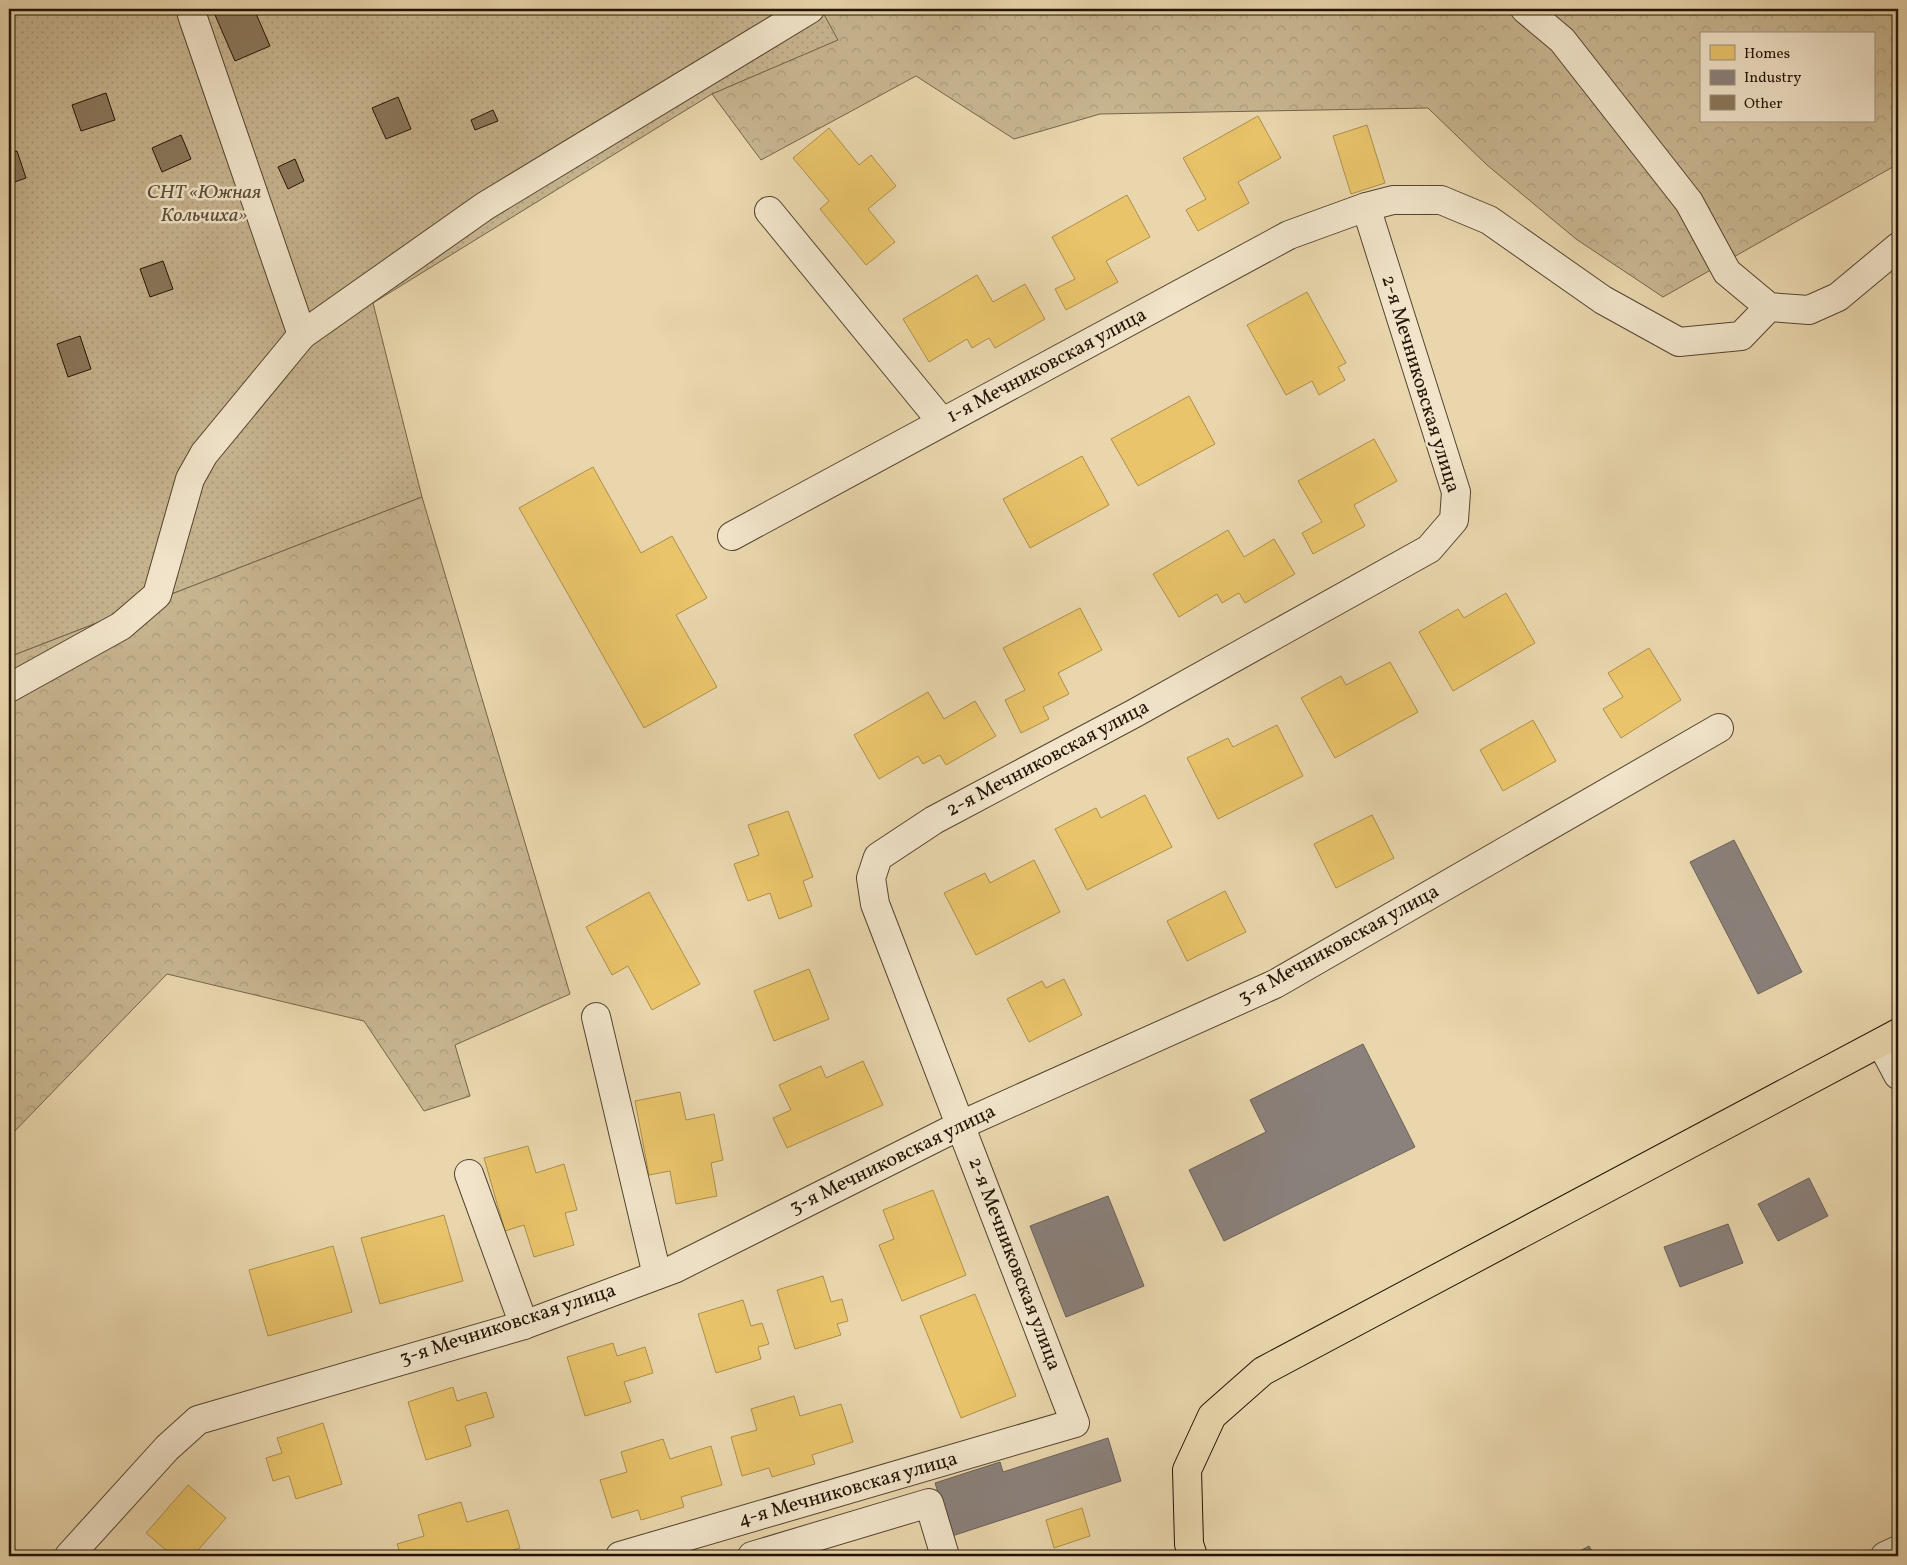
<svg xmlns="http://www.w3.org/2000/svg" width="1907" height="1565" font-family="Vollkorn,serif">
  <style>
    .grass { fill: url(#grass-dots); stroke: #75644a }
    .forest { fill: url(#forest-crowns); stroke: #75644a; fill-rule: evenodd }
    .homes { fill: #e9c46a; stroke: #ae8f4b }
    .industry { fill: #8a817c; stroke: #6b6058 }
    .building { fill: #8a785c; stroke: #231304 }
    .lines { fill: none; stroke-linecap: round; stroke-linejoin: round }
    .minor-casing { stroke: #54442e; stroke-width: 30 }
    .major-casing { stroke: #231304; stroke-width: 30 }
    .minor { stroke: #f1e4ca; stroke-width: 28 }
    .major { stroke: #e9d6ad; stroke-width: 28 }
    .labels { text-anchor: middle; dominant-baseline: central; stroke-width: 5; stroke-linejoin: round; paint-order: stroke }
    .park-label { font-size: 20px; font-style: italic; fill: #5c4c35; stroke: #f1e4ca }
    .street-label { font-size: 20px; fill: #231304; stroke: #f1e4ca }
  </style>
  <defs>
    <pattern id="grass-dots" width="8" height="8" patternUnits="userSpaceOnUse" patternTransform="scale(1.25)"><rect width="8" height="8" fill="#c7b590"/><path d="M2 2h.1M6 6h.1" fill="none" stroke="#ab9b7b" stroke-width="1.8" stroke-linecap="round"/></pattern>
    <pattern id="forest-crowns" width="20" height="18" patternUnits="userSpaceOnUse" patternTransform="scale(1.25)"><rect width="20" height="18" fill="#c7b590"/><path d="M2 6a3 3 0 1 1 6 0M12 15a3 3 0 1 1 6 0" fill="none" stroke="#ab9b7b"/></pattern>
  </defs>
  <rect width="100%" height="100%" fill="#e9d6ad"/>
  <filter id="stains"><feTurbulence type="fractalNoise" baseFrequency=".004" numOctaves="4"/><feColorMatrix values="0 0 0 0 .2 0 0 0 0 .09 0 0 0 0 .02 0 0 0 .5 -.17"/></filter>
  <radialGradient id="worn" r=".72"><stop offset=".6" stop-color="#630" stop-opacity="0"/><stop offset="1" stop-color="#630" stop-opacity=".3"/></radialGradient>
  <polygon class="grass" points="9,9 821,9 839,40 712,94 373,303 422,497 9,657"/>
  <g class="forest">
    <path d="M821,9h1077v155l-235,133 -87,-58 -89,-74 -59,-57 -328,6 -86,25 -98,-63 -155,84 -49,-66 126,-54zM1701,34h172v87h-172z"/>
    <polygon points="422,497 570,994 455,1045 470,1096 424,1111 364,1021 167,974 9,1137 9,657"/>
  </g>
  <g class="homes">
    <polygon points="1258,116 1281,158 1238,182 1249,203 1198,231 1186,210 1206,199 1183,158"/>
    <polygon points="1367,125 1385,183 1351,194 1333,136"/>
    <polygon points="829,128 859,165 871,155 896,186 868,209 895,242 866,265 820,209 829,201 793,158"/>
    <polygon points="1127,195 1150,237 1106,261 1118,282 1066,310 1055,289 1075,279 1052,237"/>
    <polygon points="977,275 993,302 1025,284 1045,319 995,348 989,338 972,348 967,339 929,362 903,319"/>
    <polygon points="1307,292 1346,363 1338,367 1345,380 1319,395 1312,381 1286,395 1247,325"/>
    <polygon points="1189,396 1215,444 1138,486 1111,439"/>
    <polygon points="1374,439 1397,481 1354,505 1365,526 1313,554 1302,533 1322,522 1298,481"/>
    <polygon points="1082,456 1109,505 1030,548 1003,499"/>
    <polygon points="593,467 641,553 672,536 707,598 676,615 717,687 644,728 519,508"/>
    <polygon points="1228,530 1244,557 1274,539 1295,574 1245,603 1239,593 1222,603 1217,594 1179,617 1153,574"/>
    <polygon points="1506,593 1535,643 1453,691 1419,632 1458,609 1464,618"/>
    <polygon points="1080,608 1102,650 1058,673 1069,694 1043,707 1049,719 1021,733 1005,700 1025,690 1003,648"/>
    <polygon points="1649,648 1681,700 1621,738 1603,709 1623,697 1608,673"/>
    <polygon points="1390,662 1418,712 1335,758 1301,698 1341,676 1346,685"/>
    <polygon points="928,692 944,719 975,701 996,736 946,765 940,755 923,764 918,756 879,779 854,735"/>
    <polygon points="1533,720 1556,761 1503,791 1480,750"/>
    <polygon points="1277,725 1303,776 1218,819 1187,758 1228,738 1233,747"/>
    <polygon points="1145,795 1172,847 1087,890 1055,829 1096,808 1101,818"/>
    <polygon points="788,811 813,877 803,881 812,906 779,919 770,893 748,901 734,864 759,855 748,825"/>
    <polygon points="1372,815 1394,858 1336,888 1314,844"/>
    <polygon points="1034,860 1060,912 976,955 944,893 985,873 990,883"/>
    <polygon points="1225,891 1246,932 1187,961 1167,921"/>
    <polygon points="649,892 700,984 652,1010 628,966 612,975 586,927"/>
    <polygon points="809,969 829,1019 774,1041 754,991"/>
    <polygon points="1064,979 1082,1015 1029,1042 1007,999 1042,981 1046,988"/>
    <polygon points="863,1061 883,1105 787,1148 773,1118 791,1110 779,1085 821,1066 826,1078"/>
    <polygon points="680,1092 686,1120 714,1114 723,1160 711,1163 717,1196 676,1204 670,1171 649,1175 635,1101"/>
    <polygon points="528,1146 536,1173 564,1164 577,1210 565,1213 574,1245 534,1257 524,1225 505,1231 484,1158"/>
    <polygon points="933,1190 966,1275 902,1301 879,1245 894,1239 883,1210"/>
    <polygon points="444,1215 463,1281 380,1304 361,1238"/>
    <polygon points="333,1246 352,1312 268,1336 249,1270"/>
    <polygon points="823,1276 831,1302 842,1299 848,1321 837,1324 841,1335 795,1349 777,1290"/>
    <polygon points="975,1294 1016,1396 961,1418 920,1316"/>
    <polygon points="743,1300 751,1326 762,1323 769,1344 758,1347 761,1359 716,1373 698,1314"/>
    <polygon points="613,1343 617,1356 645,1347 653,1373 624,1382 631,1402 585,1416 567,1357"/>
    <polygon points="453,1387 457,1401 486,1392 494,1417 465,1426 471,1446 426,1460 408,1402"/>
    <polygon points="794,1396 800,1416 841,1404 853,1442 812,1455 815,1464 772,1477 769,1468 742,1476 731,1437 757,1430 751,1409"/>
    <polygon points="323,1423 342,1484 296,1499 289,1476 273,1481 266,1458 282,1453 277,1438"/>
    <polygon points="663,1439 670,1459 711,1446 722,1485 681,1497 684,1507 641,1520 638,1510 612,1518 600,1480 627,1472 621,1452"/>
    <polygon points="188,1485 226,1518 193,1556 173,1556 146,1533"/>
    <polygon points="461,1502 467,1522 508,1510 520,1548 493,1556 401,1556 397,1544 424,1536 418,1515"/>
    <polygon points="1082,1508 1090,1536 1054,1548 1046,1520"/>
    <polygon points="290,1551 291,1556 272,1556"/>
  </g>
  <g class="industry">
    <polygon points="1734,840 1802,972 1758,994 1690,862"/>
    <polygon points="1363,1044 1415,1147 1224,1241 1189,1170 1266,1132 1250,1100"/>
    <polygon points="1809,1178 1828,1216 1778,1241 1758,1204"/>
    <polygon points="1108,1196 1144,1286 1066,1317 1030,1226"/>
    <polygon points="1728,1224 1743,1263 1680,1287 1664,1247"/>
    <polygon points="1108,1438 1121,1481 952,1536 935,1483 1000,1462 1003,1472"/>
    <polygon points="1589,1546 1595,1556 1571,1556"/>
  </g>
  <g class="building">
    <polygon points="230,9 254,9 270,46 235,61 215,15"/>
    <polygon points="106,93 115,120 81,131 72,105"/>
    <polygon points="398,97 411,129 386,139 372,108"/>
    <polygon points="493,110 498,121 475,130 471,120"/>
    <polygon points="181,135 191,159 162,172 152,148"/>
    <polygon points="17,151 26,178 9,184 9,153"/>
    <polygon points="295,159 304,181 288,189 278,167"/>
    <polygon points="163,261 173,289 150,297 140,269"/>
    <polygon points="80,336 91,369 68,377 57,344"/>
  </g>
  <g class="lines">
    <defs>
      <g id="minor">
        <polyline points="1525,9 1562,40 1689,202 1727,272 1769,307 1809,310 1838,297 1898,247"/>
        <polyline points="192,15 302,335"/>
        <polyline points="769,211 942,422"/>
        <polyline points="732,536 1289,235 1366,207 1393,200 1441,200 1489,220 1603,300 1679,342 1741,336 1769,307"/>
        <polyline points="9,688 121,626 157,595 190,479 204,454 302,335 485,206 810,9"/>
        <polyline points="596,1017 657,1275"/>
        <polyline points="1881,1043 1898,1075"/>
        <polyline points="469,1174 524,1325"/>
        <polyline points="69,1556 167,1448 198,1420 524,1325 674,1269 961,1125 1275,984 1719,728"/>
        <polyline points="620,1556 1075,1423 875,904 871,878 878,857 934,820 1135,713 1429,549 1454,520 1456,492 1366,207"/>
        <polyline points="752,1556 929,1503 945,1556"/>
        <polyline points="1885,1556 1898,1550"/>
      </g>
      <polyline id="major" points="1193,1556 1189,1544 1187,1470 1212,1416 1263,1371 1898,1033"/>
    </defs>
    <use href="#minor" class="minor-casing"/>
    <use href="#major" class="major-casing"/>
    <use href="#minor" class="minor"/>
    <use href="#major" class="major"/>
  </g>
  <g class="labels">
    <g class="park-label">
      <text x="204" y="193">СНТ «Южная<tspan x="204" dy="23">Кольчиха»</tspan></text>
    </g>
    <g class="street-label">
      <text transform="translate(1047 366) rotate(-28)">1-я Мечниковская улица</text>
      <text transform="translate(1420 384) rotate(73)">2-я Мечниковская улица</text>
      <text transform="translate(1048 759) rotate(-28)">2-я Мечниковская улица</text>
      <text transform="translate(1339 945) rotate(-29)">3-я Мечниковская улица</text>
      <text transform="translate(893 1160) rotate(-26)">3-я Мечниковская улица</text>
      <text transform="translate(1014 1264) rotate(69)">2-я Мечниковская улица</text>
      <text transform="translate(508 1325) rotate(-18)">3-я Мечниковская улица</text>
      <text transform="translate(848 1490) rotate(-16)">4-я Мечниковская улица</text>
    </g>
  </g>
  <rect width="1907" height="1565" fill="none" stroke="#e9d6ad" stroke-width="30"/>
  <rect x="10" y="10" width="1887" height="1545" fill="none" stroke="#231304" stroke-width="2.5"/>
  <rect x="15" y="15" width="1877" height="1535" fill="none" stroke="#231304"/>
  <rect x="1700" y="32" width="175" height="90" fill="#f1e4ca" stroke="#9f907b"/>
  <rect x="1710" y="45" width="25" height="15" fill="#e9c46a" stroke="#9f907b"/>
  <text x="1744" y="58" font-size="15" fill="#231304">Homes</text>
  <rect x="1710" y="70" width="25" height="15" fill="#8a817c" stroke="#9f907b"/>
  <text x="1744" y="82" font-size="15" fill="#231304">Industry</text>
  <rect x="1710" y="95" width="25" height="15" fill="#8a785c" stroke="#9f907b"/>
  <text x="1744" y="108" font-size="15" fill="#231304">Other</text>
  <rect width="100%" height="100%" filter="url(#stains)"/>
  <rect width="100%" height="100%" fill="url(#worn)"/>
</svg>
